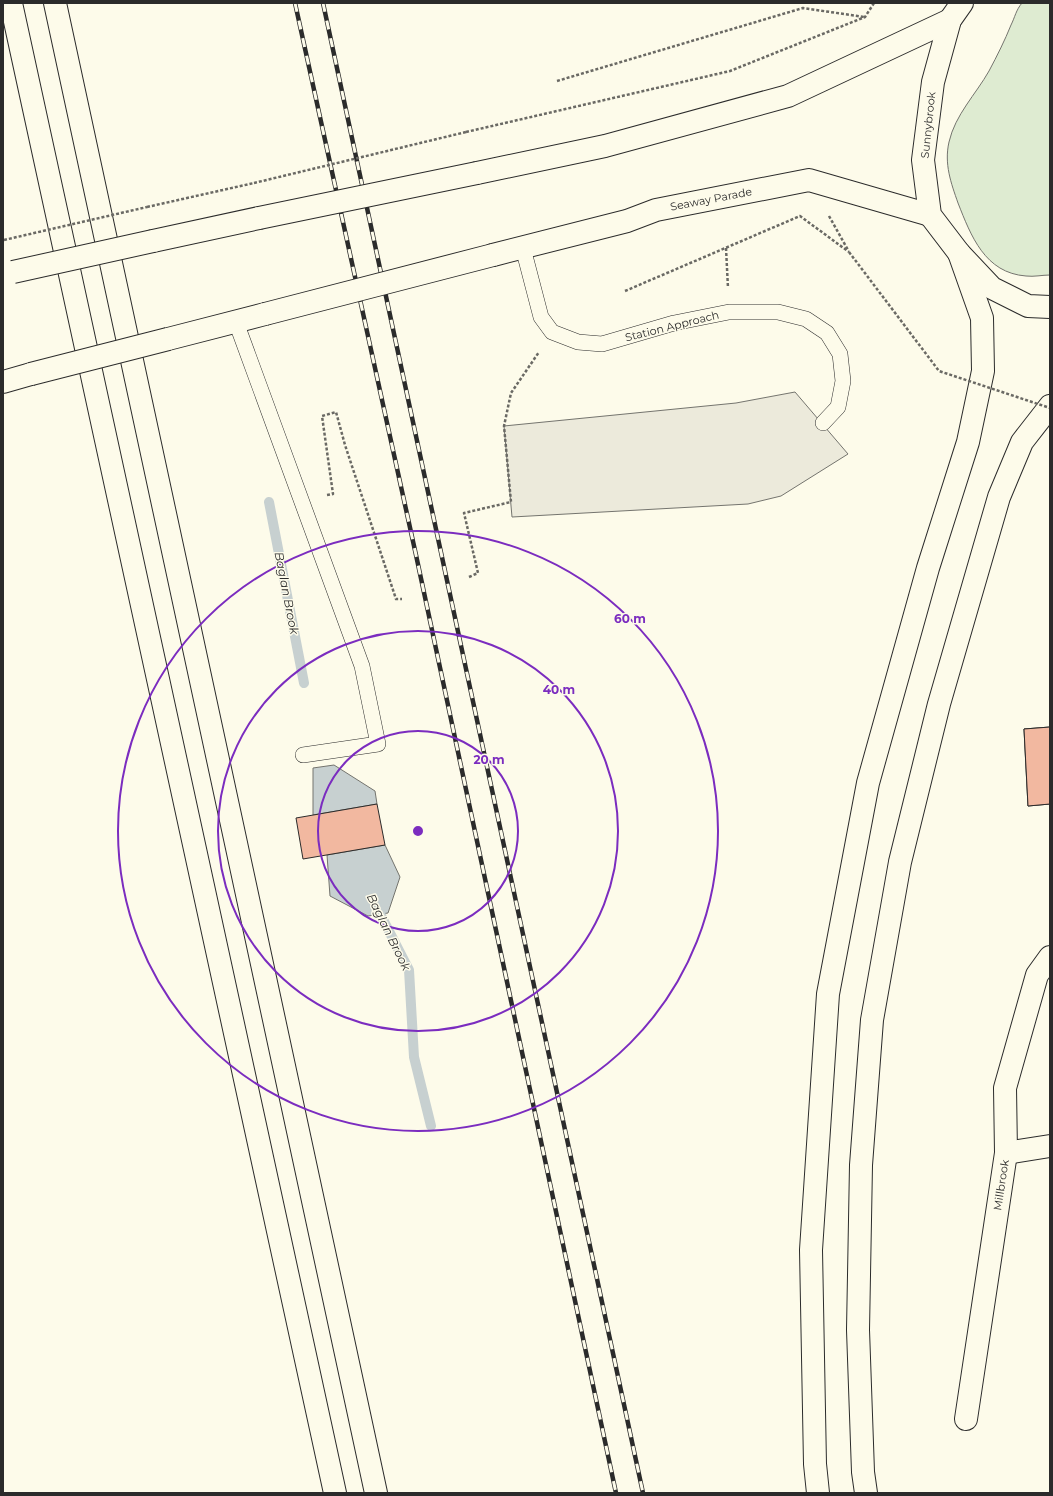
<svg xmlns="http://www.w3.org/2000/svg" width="1053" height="1496" font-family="Montserrat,sans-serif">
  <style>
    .green { fill: #deebd1; stroke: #74746e }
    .parking { fill: #eceadb; stroke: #74746e }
    .water { fill: #c7d0d0; stroke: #74746e }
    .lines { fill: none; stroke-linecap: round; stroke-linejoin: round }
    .stream { stroke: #c7d0d0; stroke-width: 10 }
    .building { fill: #f2b8a0; stroke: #2b2b2b }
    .service-casing { stroke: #2b2b2b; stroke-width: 16 }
    .minor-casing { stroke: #2b2b2b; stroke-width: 24 }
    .primary-casing { stroke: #2b2b2b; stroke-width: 24 }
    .motorway-casing { stroke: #2b2b2b; stroke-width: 24 }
    .path { stroke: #6a6964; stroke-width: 2.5; stroke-dasharray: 3 2; stroke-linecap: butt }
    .service { stroke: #fdfbea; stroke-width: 15 }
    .minor { stroke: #fdfbea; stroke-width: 22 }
    .primary { stroke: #fdfbea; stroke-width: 22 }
    .motorway { stroke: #fdfbea; stroke-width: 22 }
    .rail-casing { stroke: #2b2b2b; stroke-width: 4.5 }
    .rail { stroke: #fdfbea; stroke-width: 3; stroke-dasharray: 9; stroke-linecap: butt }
    .primary-bridge-casing { stroke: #2b2b2b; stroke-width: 24; stroke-linecap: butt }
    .path-bridge { stroke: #6a6964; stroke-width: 2.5; stroke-dasharray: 3 2; stroke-linecap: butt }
    .primary-bridge { stroke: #fdfbea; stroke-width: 22 }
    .ring { fill: none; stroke: #7b2cbf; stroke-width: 2 }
    .labels { text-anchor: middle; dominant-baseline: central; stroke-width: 3; stroke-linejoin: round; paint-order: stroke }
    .street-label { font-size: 11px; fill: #2b2b2b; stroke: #fdfbea }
    .water-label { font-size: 12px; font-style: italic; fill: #2b2b2b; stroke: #fdfbea }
    .centre { fill: #7b2cbf; stroke: #fdfbea; stroke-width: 2 }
    .ring-label { font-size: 12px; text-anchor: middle; font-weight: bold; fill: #7b2cbf; stroke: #fdfbea; stroke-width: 3; stroke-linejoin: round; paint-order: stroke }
  </style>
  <rect width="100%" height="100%" fill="#fdfbea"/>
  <path class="green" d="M1022,3h28v272c-8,0 -16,2 -24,1 -41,-3 -55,-40 -68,-73 -7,-20 -14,-39 -9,-61 6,-27 27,-48 40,-71 8,-15 16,-31 22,-46 4,-8 5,-15 11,-22z"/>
  <polygon class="parking" points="795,392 848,454 781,496 748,504 512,517 504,426 736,403"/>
  <g class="water">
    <polygon points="334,765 375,791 377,804 313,815 313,768"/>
    <polygon points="385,845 400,877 388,913 368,916 330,896 327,855"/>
  </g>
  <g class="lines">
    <g class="stream">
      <polyline points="269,502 304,683"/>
      <polyline points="374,902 409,970 414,1057 431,1126"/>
    </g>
  </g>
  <g class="building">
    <polygon points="1050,727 1050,804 1028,806 1024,729"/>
    <polygon points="1050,727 1050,804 1028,806 1024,729"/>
    <polygon points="377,804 385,845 303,859 296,818"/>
  </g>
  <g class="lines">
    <defs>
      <g id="service">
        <polyline points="523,248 541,317 552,332 578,342 602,344 674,323 729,312 778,312 806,319 827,333 840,354 843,381 838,407 823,423"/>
        <polyline points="236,322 362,666 378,744 303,755"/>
      </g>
      <g id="minor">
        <polyline points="1006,1153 1050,1146"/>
        <polyline points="966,1419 1006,1153 1005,1088 1037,975 1050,957"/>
      </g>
      <g id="primary">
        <polyline points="962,3 950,20 933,82 923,160 930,215 959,253 992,288 1028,306 1050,307"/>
        <polyline points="477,173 605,146 788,96 950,20"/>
        <polyline points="153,241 259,218"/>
        <polyline points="493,255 627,221 656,210 809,180 930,215"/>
        <polyline points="168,339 265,314"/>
        <polyline points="3,382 31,374"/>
      </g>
      <g id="motorway">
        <polyline points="11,3 335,1493"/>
        <polyline points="55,3 376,1493"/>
        <polyline points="818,1493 815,1464 811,1250 828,994 868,783 928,568 968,442 983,371 982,318 959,253"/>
        <polyline points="866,1493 863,1472 858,1330 861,1165 872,1020 900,862 939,704 999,497 1022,442 1050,406"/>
      </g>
    </defs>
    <use href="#service" class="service-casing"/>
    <use href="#minor" class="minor-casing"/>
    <use href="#primary" class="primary-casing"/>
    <use href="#motorway" class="motorway-casing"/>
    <g class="path">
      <polyline points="557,81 803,8 864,17"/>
      <polyline points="466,132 730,71 865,17 874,3"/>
      <polyline points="147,207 254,183"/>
      <polyline points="829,216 848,250"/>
      <polyline points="3,240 4,240"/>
      <polyline points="726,248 728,288"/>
      <polyline points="625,291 800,216 849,252"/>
      <polyline points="327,495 333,494 322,416 336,412 345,445 396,599 402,599"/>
      <polyline points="469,577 478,573 464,513 511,502 504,426 511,393 539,352"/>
    </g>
    <use href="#service" class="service"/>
    <use href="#minor" class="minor"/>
    <use href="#primary" class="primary"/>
    <use href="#motorway" class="motorway"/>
    <defs>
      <g id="rail">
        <polyline points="295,3 416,555 616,1493"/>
        <polyline points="323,3 643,1493"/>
      </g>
    </defs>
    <use href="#rail" class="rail-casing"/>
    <use href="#rail" class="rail"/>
    <defs>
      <g id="primary-bridge">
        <polyline points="259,218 477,173"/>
        <polyline points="13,272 153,241"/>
        <polyline points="265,314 493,255"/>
        <polyline points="31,374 168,339"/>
      </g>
    </defs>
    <use href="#primary-bridge" class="primary-bridge-casing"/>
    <g class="path-bridge">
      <polyline points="254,183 466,132"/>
      <polyline points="4,240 147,207"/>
      <polyline points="849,252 939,371 1050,408"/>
    </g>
    <use href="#primary-bridge" class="primary-bridge"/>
  </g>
  <g class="ring">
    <circle cx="418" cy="831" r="100"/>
    <circle cx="418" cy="831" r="200"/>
    <circle cx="418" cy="831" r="300"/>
  </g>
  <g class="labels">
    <g class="street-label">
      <text transform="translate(928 125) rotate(-84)">Sunnybrook</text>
      <text transform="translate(711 199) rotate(-11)">Seaway Parade</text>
      <text transform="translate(672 326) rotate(-14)">Station Approach</text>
      <text transform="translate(1001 1185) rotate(-81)">Millbrook</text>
    </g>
    <g class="water-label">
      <text transform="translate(287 593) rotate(79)">Baglan Brook</text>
      <text transform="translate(389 932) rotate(64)">Baglan Brook</text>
    </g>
  </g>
  <circle cx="418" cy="831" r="6" class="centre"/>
  <g class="ring-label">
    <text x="630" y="623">60 m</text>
    <text x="559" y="694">40 m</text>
    <text x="489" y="764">20 m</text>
  </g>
  <rect width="1053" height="1496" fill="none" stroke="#2b2b2b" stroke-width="8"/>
</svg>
